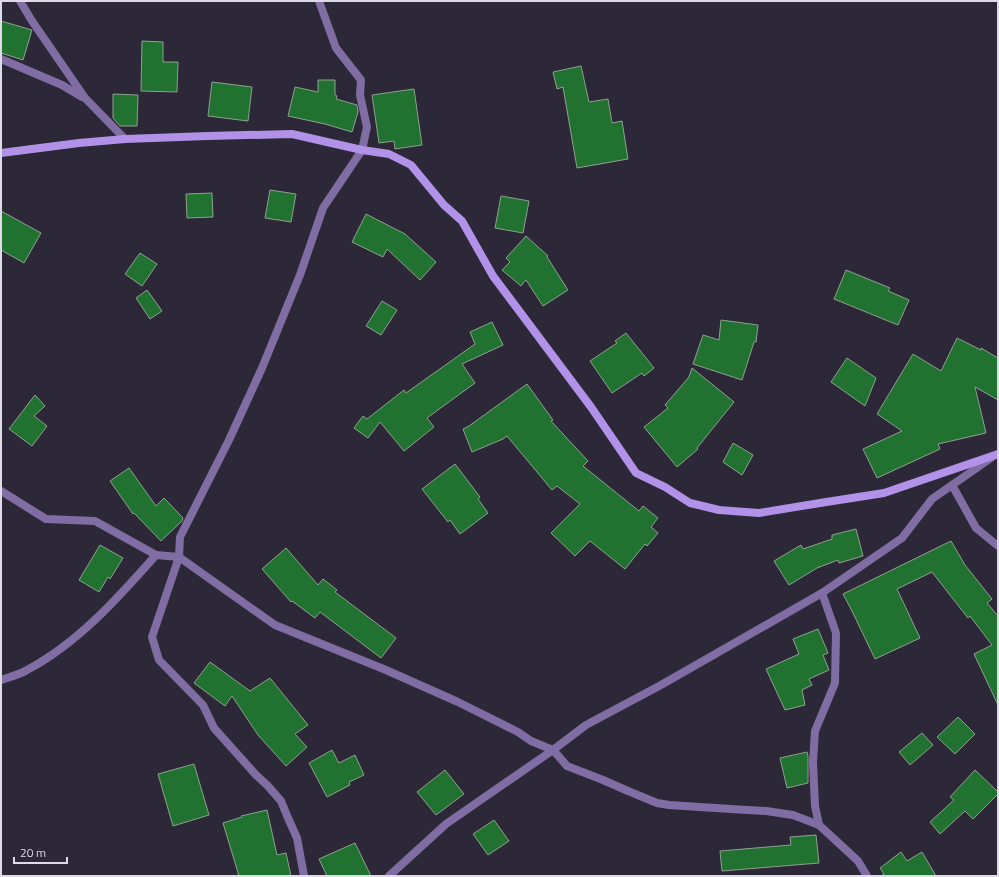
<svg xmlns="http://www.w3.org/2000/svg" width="999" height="877" font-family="'Titillium Web',sans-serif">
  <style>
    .building { fill: #217231; stroke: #8fa190 }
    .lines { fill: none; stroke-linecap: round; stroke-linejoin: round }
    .street { stroke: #806da3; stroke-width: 8 }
    .secondary { stroke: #b192e8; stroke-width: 8 }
  </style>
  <rect width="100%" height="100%" fill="#2d2838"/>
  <g class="building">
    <polygon points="1,21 32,30 23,60 1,53"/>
    <polygon points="142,41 163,42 163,62 178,62 177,92 141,91"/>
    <polygon points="581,66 589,102 608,99 612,123 622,121 628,159 577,168 563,87 557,89 553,72"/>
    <polygon points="318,80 335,80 335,95 337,96 336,99 357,105 358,112 352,132 325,124 288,116 295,87 318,92"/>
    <polygon points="212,82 252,87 248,121 208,116"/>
    <polygon points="414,89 422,145 395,149 394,141 379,143 372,95"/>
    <polygon points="113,94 138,95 137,126 120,126 113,118"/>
    <polygon points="270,190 296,194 291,222 265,218"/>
    <polygon points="212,193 213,217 187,218 186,194"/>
    <polygon points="501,196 529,201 523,233 495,228"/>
    <polygon points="1,211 41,233 24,263 1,250"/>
    <polygon points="366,214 405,234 436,262 420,280 387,249 383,257 352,242"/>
    <polygon points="526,236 548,256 547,257 568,290 543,306 526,280 521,286 502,270 510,262 506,258"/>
    <polygon points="140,253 157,264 142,286 125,274"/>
    <polygon points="846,270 890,288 888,291 909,300 898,325 834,299"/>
    <polygon points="147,290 162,311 150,319 136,298"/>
    <polygon points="382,301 397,310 381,335 366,326"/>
    <polygon points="721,320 758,325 756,342 754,342 742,380 693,364 703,335 719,340"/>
    <polygon points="492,322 503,345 462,364 475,383 427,418 434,427 404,451 380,422 368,438 354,428 363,416 367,419 404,390 406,393 475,344 470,332"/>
    <polygon points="626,333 654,368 644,376 642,373 612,393 590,361 617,343 615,341"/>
    <polygon points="957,338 981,350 981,348 998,358 998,400 975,387 986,433 938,444 940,449 877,478 863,449 902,431 877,414 913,354 941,371"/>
    <polygon points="847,358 876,378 865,406 831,382"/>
    <polygon points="692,368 734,402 697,448 698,449 677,467 644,427 668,408 665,405 689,377"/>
    <polygon points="527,384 553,420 551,421 588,461 583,466 639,511 643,506 658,518 651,527 658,533 647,546 645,544 625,569 590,541 575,556 551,533 580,504 557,486 552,490 507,436 503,439 472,452 463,429 469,426"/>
    <polygon points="35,395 45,406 34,416 47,426 32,446 9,429"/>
    <polygon points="733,443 753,455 742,475 723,462"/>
    <polygon points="455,464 480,497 478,499 488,513 460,534 450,520 448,522 422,489"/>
    <polygon points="129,468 156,506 164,498 183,518 182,521 161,541 134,513 133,514 110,481"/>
    <polygon points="856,529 863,556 839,563 838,560 817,568 789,585 774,561 801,545 803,549 832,539 832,535"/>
    <polygon points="951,541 965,565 992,599 987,603 998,616 998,705 974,654 992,645 970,616 968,618 932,572 897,589 920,638 875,659 852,611 843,594"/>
    <polygon points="100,545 123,558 110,579 108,577 99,592 79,580"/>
    <polygon points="286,548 318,585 323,579 337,590 335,592 396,638 381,658 320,612 315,618 292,601 291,602 262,569"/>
    <polygon points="818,629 828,653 823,655 829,670 809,679 812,685 802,690 805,705 785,710 766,669 799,654 793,639"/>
    <polygon points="210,662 250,691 270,678 308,725 295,734 307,747 286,766 258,735 232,696 225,706 194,683"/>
    <polygon points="958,717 975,734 955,754 937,737"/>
    <polygon points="922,733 933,745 910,765 899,752"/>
    <polygon points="332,750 339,763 355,755 364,775 349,782 350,785 327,797 309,763"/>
    <polygon points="807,752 808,756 808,783 787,788 780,758"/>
    <polygon points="194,764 209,815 173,826 158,774"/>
    <polygon points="445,770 464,794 436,815 417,792"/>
    <polygon points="975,770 998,792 998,794 973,819 965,811 940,834 930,822 954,800 950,797"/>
    <polygon points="267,810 277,855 286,853 291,876 239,876 223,823 242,817 241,816"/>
    <polygon points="494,820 509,841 488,855 473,834"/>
    <polygon points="816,835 819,863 722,871 720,851 791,845 790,837"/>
    <polygon points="355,843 371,876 327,876 319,859"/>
    <polygon points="901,852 907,861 922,852 936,876 881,876 884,874 880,868"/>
  </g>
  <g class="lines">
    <g class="street">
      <polyline points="20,1 32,21 85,98 125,139"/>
      <polyline points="1,59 62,85 82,97"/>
      <polyline points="952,485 976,528 998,546"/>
      <polyline points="1,491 46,519 95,521 156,555 179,557 275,625 386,670 458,702 518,732 531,741 553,750 567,766 603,780 628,791 657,803 669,805 715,808 766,811 793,815 819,825 858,861 867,876"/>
      <path d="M1,680c8,-3 18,-5 26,-10 51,-27 91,-72 129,-115"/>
      <polyline points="819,825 815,806 813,762 815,731 835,683 836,633 822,593"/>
      <polyline points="304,876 297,838 288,818 281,801 267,785 256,775 214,728 203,705 159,660 152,637 179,557 180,537 229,440 262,368 300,275 323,208 362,150 367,127 360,95 361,80 336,48 319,1"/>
      <polyline points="389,876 446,824 553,750 586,725 661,685 822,593 902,538 932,499 991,458"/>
    </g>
    <polyline class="secondary" points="1,153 79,143 125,139 208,136 292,134 362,150 389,154 411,165 444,205 462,221 493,276 591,407 636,473 665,487 690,503 719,510 759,513 820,503 884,493 998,454"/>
  </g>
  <rect width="999" height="877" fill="none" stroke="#dedbe6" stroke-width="4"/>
  <path d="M14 857v6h53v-6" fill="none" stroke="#dedbe6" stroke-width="2"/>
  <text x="20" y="857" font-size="12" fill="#dedbe6" stroke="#2d2838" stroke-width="3" paint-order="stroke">20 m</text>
</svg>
